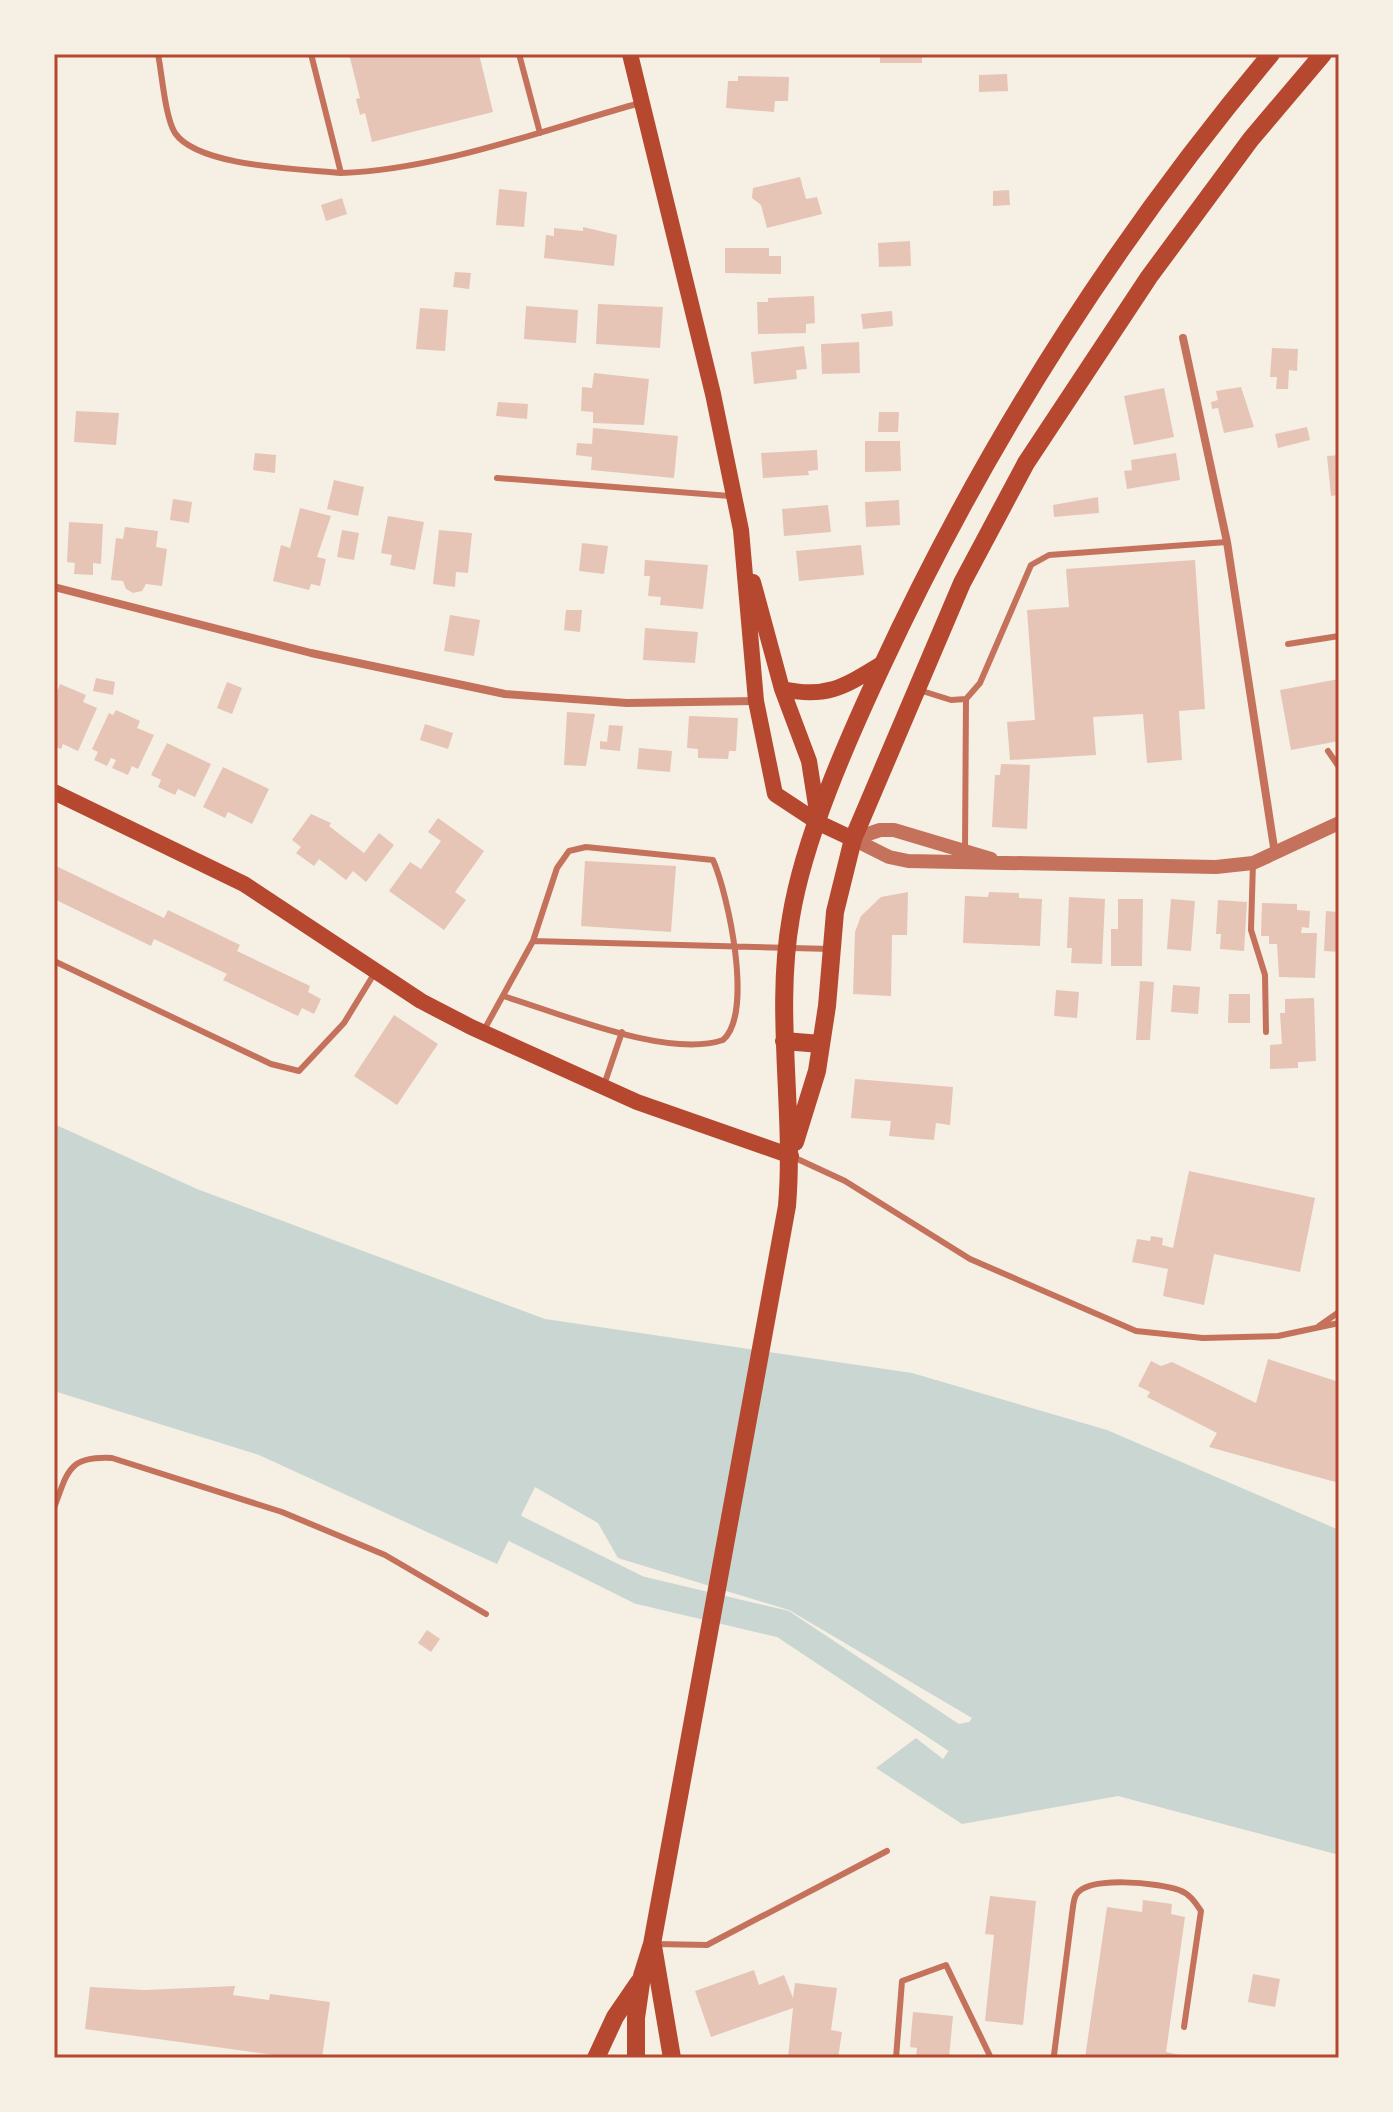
<svg xmlns="http://www.w3.org/2000/svg" width="1393" height="2112" font-family="Merriweather,serif">
<rect width="100%" height="100%" fill="#f6efe4"/>
<path fill="#c9d6d2" d="M54,1124L197,1189L545,1319L912,1373L1107,1430L1339,1530V1855L1118,1796L962,1824L876,1768L916,1738L943,1759L972,1718L789,1610L618,1558L598,1523L535,1487L497,1564L259,1455L54,1391Z"/>
<g fill="none" stroke-linecap="round" stroke-linejoin="round">
<path stroke="#c9d6d2" stroke-width="28" d="M482,1512L639,1590L783,1624L956,1739L994,1731"/>
</g>
<path fill="#e6c5b7" d="M349,54H479L493,112L372,142L365,113L360,115L356,99L360,98Z
M880,54H922V63H880Z
M1007,74L1008,91L979,92V75Z
M738,76L789,77L788,101H775L774,112L726,108L728,81H738Z
M800,177L806,199L817,197L822,214L767,228L761,205L752,198L753,188Z
M499,189L527,192L524,227L496,225Z
M1009,190L1010,205L993,206V191Z
M342,198L347,214L326,221L321,205Z
M583,227L617,235L614,266L544,258L546,235L554,236V228L583,231Z
M910,241L911,266L879,267L878,243Z
M725,248H769V256H781V274L725,273Z
M455,272L471,273L469,289L453,287Z
M814,296L815,323L806,324V333L758,334L757,302H768V298Z
M598,304L663,307L660,348L596,344Z
M526,306L578,310L576,343L524,339Z
M420,308L448,310L445,351L416,349Z
M892,311L893,326L863,329L861,314Z
M859,342L860,373L822,374L821,344Z
M804,346L807,369L796,370L797,379L754,384L751,352Z
M1272,348L1298,349L1297,371L1289,370L1288,389H1276L1277,377H1270Z
M594,373L649,379L644,425L593,423V412L581,411L582,387L592,388Z
M1241,387L1254,427L1224,433L1218,408L1212,409L1211,402L1218,400L1216,391Z
M1164,388L1174,437L1134,445L1124,396Z
M498,402L528,404L527,419L496,416Z
M76,411L119,413L116,445L74,442Z
M879,412H899L898,432H878Z
M1307,427L1310,440L1278,448L1275,434Z
M593,428L678,436L674,478L591,470L592,457L576,455L577,443L592,444Z
M865,441H900L901,471L865,472Z
M817,450L818,470L808,471L809,475L763,478L761,453Z
M255,453L276,455L275,473L253,470Z
M1176,453L1180,480L1127,489L1124,471L1132,470L1131,460Z
M1339,455V495L1331,496L1327,456Z
M334,480L364,487L358,516L327,509Z
M1098,497L1099,513L1054,517L1053,505Z
M173,499L192,502L189,523L170,520Z
M899,500L900,525L866,527L865,502Z
M828,505L831,532L784,536L782,509Z
M300,508L331,516L317,557L326,559L320,586L311,584L309,590L273,581L281,545L290,548Z
M388,516L424,522L415,570L390,565L392,555L381,553Z
M69,522L103,524L101,564L93,563V575L74,574L75,563L67,562Z
M125,527L158,531L156,547L167,549L162,586L146,584L142,591L133,593L126,589L123,581L111,580L116,538L123,539Z
M342,530L359,533L354,560L337,557Z
M439,530L472,533L468,573L456,572L455,587L433,584Z
M582,543L608,546L604,574L579,571Z
M861,545L864,575L799,581L796,551Z
M645,560L708,565L703,609L660,605L661,597L648,596L650,576H644Z
M1195,560L1205,709L1179,711L1182,760L1147,763L1143,714L1093,717L1096,755L1010,760L1007,722L1035,720L1027,610L1069,607L1066,569Z
M566,610H582L580,632L564,630Z
M450,615L480,620L474,656L444,651Z
M645,628L698,632L695,663L643,660Z
M96,678L115,682L113,695L93,691Z
M1339,679V741L1291,750L1280,690Z
M227,682L242,688L232,714L217,708Z
M60,684L86,695L83,702L97,708L78,751L63,744L61,749L54,746V688L58,690Z
M116,710L140,721L137,728L154,735L138,769L132,766L128,775L112,768L116,760L111,758L107,766L94,760L98,752L92,749L109,713L113,715Z
M567,712L595,714L586,766L564,765Z
M689,716L738,718L736,751H729L728,759L698,758V749L687,748Z
M425,724L453,733L448,749L420,740Z
M609,725L623,726L620,751L600,749V741L607,742Z
M167,743L211,764L195,797L178,789L175,795L158,787L161,780L151,775Z
M639,748L672,751L670,772L637,769Z
M1001,764L1030,765L1027,829L992,827L995,775H1000Z
M223,767L269,789L252,824L228,812L225,818L203,807Z
M311,814L331,823L329,826L364,853L379,833L394,845L366,882L353,871L346,880L319,859L314,866L296,853L301,847L292,840Z
M438,818L484,851L455,892L466,900L444,930L389,891L410,862L421,869L441,841L428,832Z
M585,861L676,866L671,932L581,926Z
M54,865L164,918L168,910L240,945L237,951L310,986L308,992L321,999L314,1014L302,1008L298,1016L223,980L227,974L154,939L151,946L54,899Z
M908,892L907,935H892L891,996L853,994L855,932L861,916L881,897Z
M989,892L1019,893V898L1042,899L1040,946L963,943L965,896L988,897Z
M1069,897L1105,899L1102,964L1071,963L1072,948H1067Z
M1118,899H1143L1142,966H1111V929H1118Z
M1171,899L1195,901L1191,951L1167,949Z
M1218,900L1247,902L1244,951L1220,949L1221,934H1216Z
M1262,903L1297,904V910L1310,911L1309,928L1302,927L1301,933H1317L1315,978L1279,977L1277,944H1269V936H1261Z
M1326,911L1339,912V952L1324,951Z
M1140,981L1154,982L1150,1040H1136Z
M1173,985L1200,987L1198,1014L1171,1012Z
M1056,990L1079,992L1077,1018L1054,1016Z
M1229,994H1250V1023H1228Z
M1314,998L1316,1061L1298,1062V1068L1270,1069V1045L1282,1044L1280,1013H1285V999Z
M394,1015L438,1044L397,1105L354,1076Z
M855,1079L953,1087L950,1125L936,1123L934,1140L889,1136L891,1121L851,1118Z
M1189,1171L1315,1198L1300,1272L1214,1254L1204,1305L1163,1296L1168,1269L1132,1262L1137,1239L1150,1241L1151,1236L1163,1238L1162,1245L1173,1248Z
M1268,1359L1339,1382V1483L1209,1447L1217,1433L1147,1397L1150,1392L1138,1386L1151,1361L1161,1366L1172,1362L1256,1403Z
M427,1630L440,1639L431,1652L418,1643Z
M990,1896L1036,1901L1023,2025L985,2021L994,1935L985,1934Z
M1143,1900L1172,1904L1171,1914L1185,1917L1166,2052L1194,2058H1085L1107,1907L1142,1912Z
M754,1970L759,1985L784,1975L793,1998L795,1983L837,1988L831,2030L842,2032L838,2058H788L793,2008L711,2037L695,1991Z
M1253,1974L1280,1979L1275,2007L1248,2002Z
M235,1986L233,1995L269,2000L270,1994L330,2002L322,2058H296L85,2029L90,1987L145,1990Z
M913,2012L953,2016L949,2058H916L917,2048L910,2047Z"/>
<g fill="none" stroke-linecap="round" stroke-linejoin="round">
<path stroke="#c5725c" stroke-width="6" d="M158,54C162,74 165,117 175,133C198,167 301,169 341,173L311,54
M519,54L540,133
M341,173C438,170 546,129 640,103
M497,478L730,496
M1288,644L1339,636
M919,690L951,700L966,699L980,683L1031,565L1049,555L1227,542
M1328,751L1339,767
M965,851L966,699
M1253,863L1251,930L1265,975L1266,1032
M533,941L831,949
M54,961L271,1064L299,1071L344,1023L374,974
M484,1030L533,941L557,868L569,851L586,847L713,860C728,894 754,1013 723,1040C667,1059 560,1013 503,996
M604,1085L622,1032
M791,1156L845,1181L970,1259L1136,1331L1203,1338L1278,1336L1339,1323
M1319,1326L1339,1312
M54,1508C68,1471 68,1456 112,1458L282,1512L385,1555L486,1614
M656,1944L707,1945L887,1851
M1054,2055L1072,1914C1073,1909 1073,1900 1076,1895C1088,1875 1159,1883 1179,1890C1190,1894 1195,1902 1201,1911L1184,2027
M896,2058L902,1981L946,1965L991,2058"/>
<path stroke="#c5725c" stroke-width="8" d="M1183,338L1227,542L1275,854
M54,587L311,653L505,694L627,703L756,701"/>
<path stroke="#c5725c" stroke-width="14" d="M853,839L889,857L908,861L1216,867L1253,863L1339,823
M853,839L880,830H894L991,859"/>
<path stroke="#b5482f" stroke-width="16" d="M630,54L713,394L741,530L756,701L775,794L819,823L853,839
M753,582L782,689L809,761L818,818
M782,689C828,699 845,686 883,663
M54,792L244,884L421,1001L471,1027L637,1102L791,1156"/>
<path stroke="#b5482f" stroke-width="18" d="M784,1041L821,1044
M795,1142L817,1071L827,1006L835,912L853,839L962,583L1026,463L1149,277L1251,139L1323,54
M653,1946L672,2058
M596,2058L615,2017L639,1982
M636,2058V2018L642,1976L652,1944L787,1206C795,1110 774,1013 791,917C804,838 847,741 881,668C984,446 1114,241 1271,54"/>
</g>
<rect width="1393" height="2112" fill="none" stroke="#f6efe4" stroke-width="112"/>
<rect x="56" y="56" width="1281" height="2000" fill="none" stroke="#b5482f" stroke-width="3"/>
</svg>
